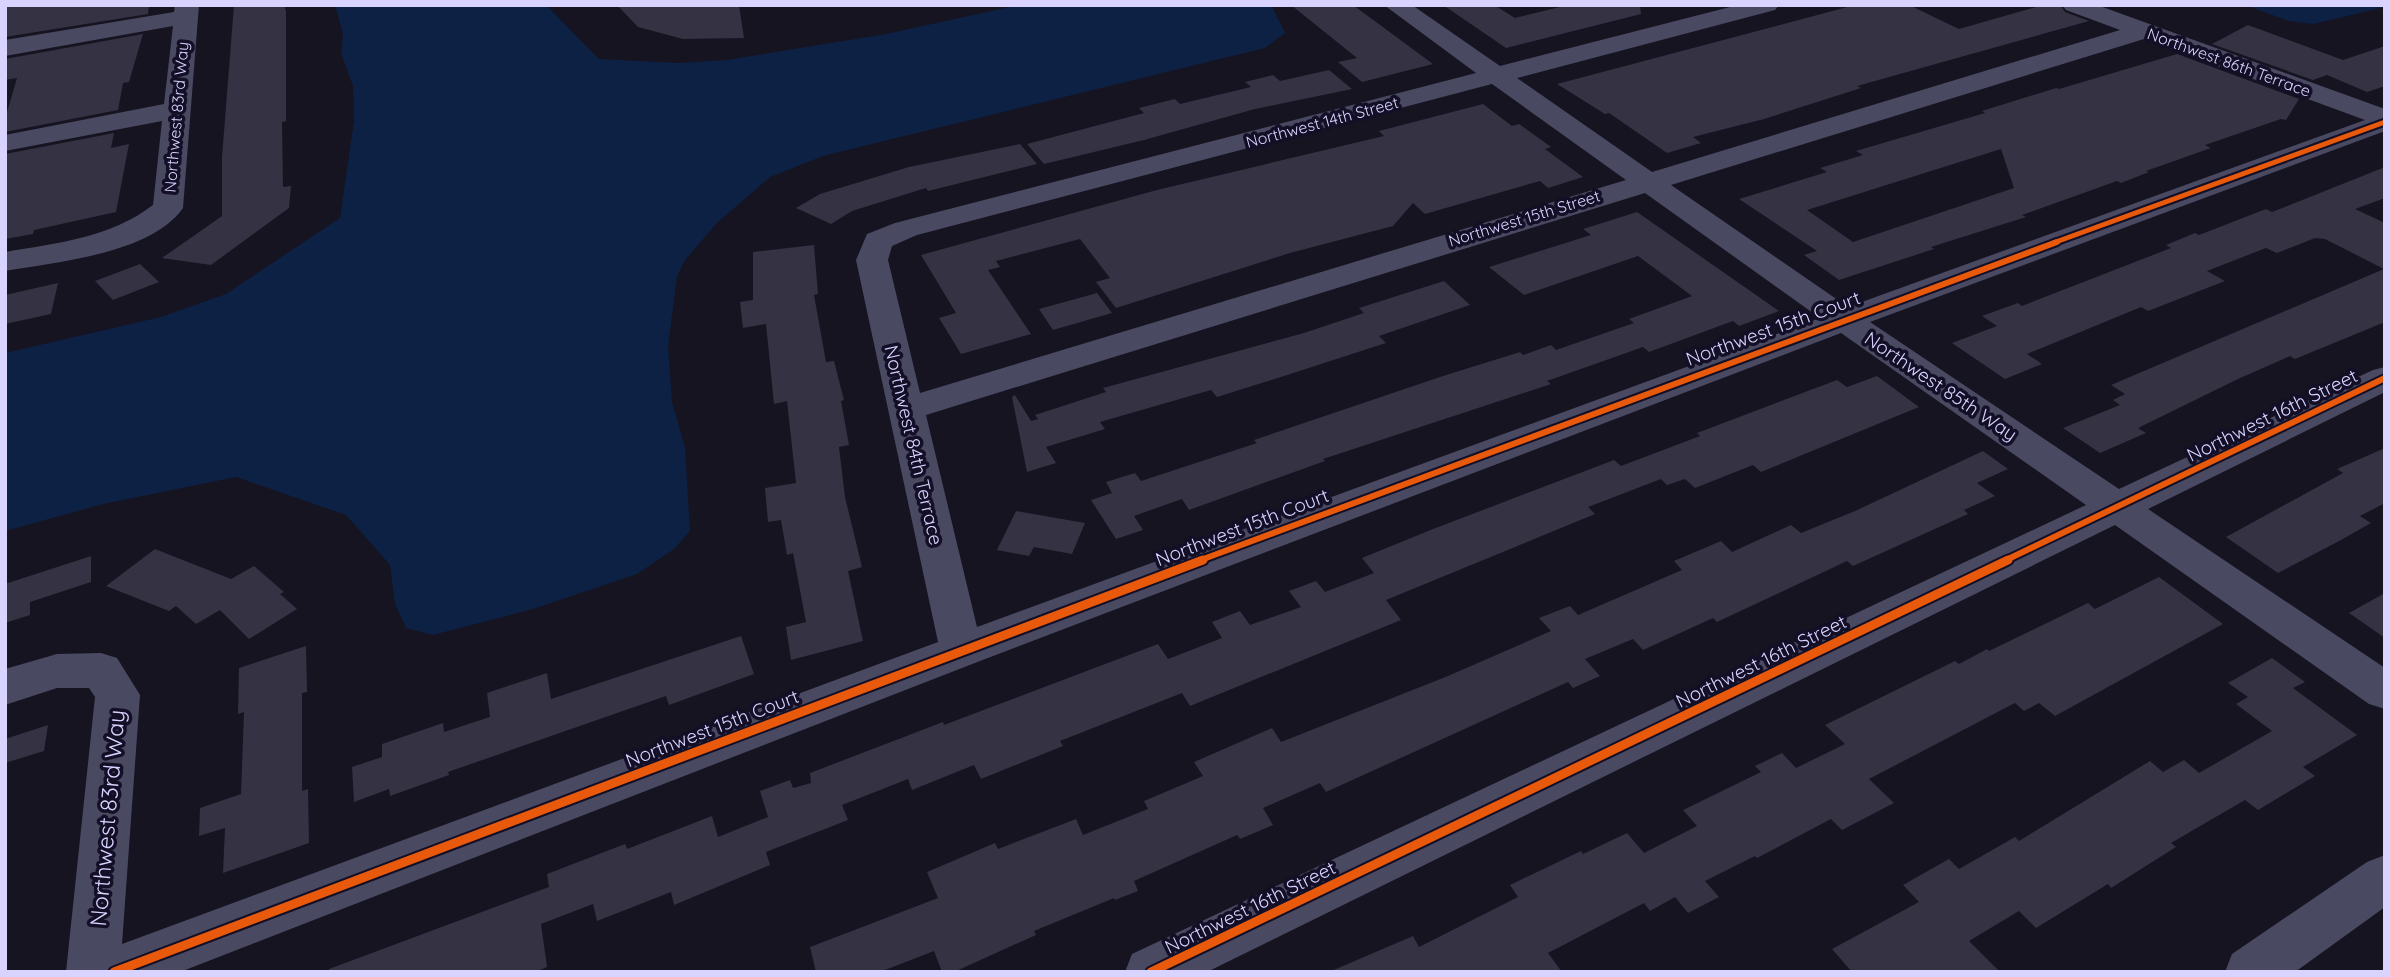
<svg xmlns="http://www.w3.org/2000/svg" width="2390" height="977" font-family="Quicksand,sans-serif">
<rect width="100%" height="100%" fill="#161421"/>
<path fill="#0d2144" d="M335,5H546L599,59L678,63L727,60L886,34L1019,5H1271L1285,33L1265,48L823,156L770,177L717,223L685,260L677,276L668,346L672,402L685,448L690,531L673,550L637,574L533,609L433,635L406,628L395,604L390,565L346,515L236,477L103,504L5,531V353L161,317L226,294L340,218L354,121L353,86L341,53L343,34Z
M2245,5H2385V7L2313,24L2289,21Z"/>
<path fill="#343243" fill-rule="evenodd" d="M5,5H149L148,14L5,37Z
M234,5H284L286,11V121L282,122L283,187L291,186L289,208L211,265L162,258L222,216V157Z
M617,5H739L744,38L683,39L638,27Z
M1291,5H1353L1433,64L1362,82L1338,62L1357,58Z
M1443,5H1494L1515,18L1568,5H1640L1641,14L1506,48Z
M1855,5H1909L1959,29L2043,5H2060L2065,12L2089,21L1857,86L1861,88L1764,119L1693,137L1701,143L1667,153L1609,113L1605,114L1557,84Z
M2248,25L2343,60L2385,46V86L2367,92L2327,75L2313,80L2212,44Z
M143,34L129,82L123,83L118,110L5,132V119L17,78L5,80V59Z
M2177,54L2299,99L2286,120L2281,119L2205,145L2211,148L2146,171L2149,172L2121,183L2117,181L2022,215L2026,217L1931,247L1934,249L1839,280L1804,255L1817,251L1739,199L1827,172L1820,168L1863,155L1856,151L1985,113L1982,111L2056,88L2059,89ZM2001,149L2014,188L1853,242L1807,210Z
M1329,70L1352,89L1255,109L1144,140L1044,164L1027,144L1144,113L1139,108L1175,99L1180,104L1251,87L1245,82L1273,75L1280,81Z
M1483,104L1512,126L1519,124L1551,147L1545,149L1583,177L1548,188L1540,181L1425,214L1413,203L1393,226L1290,253L1116,308L1096,282L1110,278L1080,239L996,261L1000,267L988,270L1031,334L961,354L939,318L956,313L921,255L1157,190L1384,136L1379,131Z
M114,133L111,148L129,144L116,212L34,230L33,234L5,239V154Z
M1020,144L1037,164L928,191L926,188L852,211L831,224L796,208L820,194L909,167Z
M2385,167V198L2355,209L2385,223V322L2295,359L2290,356L2238,379L2138,428L2146,433L2100,453L2063,428L2120,405L2113,400L2125,394L2111,385L2384,269L2325,239L2315,238L2277,253L2266,248L2207,271L2225,281L2148,311L2141,307L2027,354L2042,364L2005,379L1952,343L1997,326L1982,316L2018,303L2022,306L2171,248L2166,245L2195,233L2199,235L2266,209L2272,212Z
M1637,212L1779,311L1739,326L1733,321L1649,352L1643,347L1547,381L1551,384L1323,459L1325,461L1189,510L1182,499L1134,516L1143,530L1116,539L1091,500L1112,493L1106,482L1135,473L1141,481L1257,443L1254,440L1443,376L1520,352L1523,355L1551,345L1556,350L1634,323L1629,319L1692,296L1638,256L1524,295L1489,267L1591,235L1583,229Z
M814,245L818,294L814,295L826,362L834,361L844,400L841,401L849,445L839,447L845,497L862,567L848,571L863,641L791,660L786,627L806,622L793,553L787,555L781,520L768,522L765,488L796,483L787,401L774,404L766,324L743,328L740,302L753,300V252Z
M140,264L159,282L113,300L95,281Z
M1444,281L1470,305L1379,336L1386,343L1284,376L1217,397L1211,390L1100,422L1105,429L1046,447L1056,463L1027,472L1012,397L1015,395L1031,421L1038,419L1035,415L1106,392L1103,388L1304,333L1364,313L1359,308Z
M58,283L51,314L5,324V295Z
M1097,293L1112,313L1053,330L1039,309Z
M1877,376L1919,407L1761,472L1753,465L1695,488L1685,479L1667,485L1661,479L1588,507L1595,514L1386,600L1401,620L1190,706L1182,693L1060,741L1063,746L981,779L974,765L912,790L908,779L842,805L848,820L766,852L770,865L674,905L671,892L597,921L593,904L541,924L547,967L535,972H329V969L549,887L547,874L625,844L627,849L712,816L718,837L768,817L760,791L790,780L793,788L811,783L810,773L943,722L944,725L1158,644L1168,659L1222,638L1212,622L1240,611L1250,625L1301,607L1289,591L1316,581L1325,592L1374,573L1362,558L1433,529L1614,460L1621,466L1700,436L1697,433L1837,380L1847,387Z
M2385,448V503L2360,516L2371,523L2341,540L2278,573L2226,537L2343,473L2337,469Z
M1983,451L2008,469L1977,483L1995,496L1964,510L1968,514L1853,566L1847,561L1717,622L1713,618L1643,650L1633,639L1585,659L1600,676L1573,688L1568,682L1326,792L1320,783L1263,808L1273,825L1240,839L1237,835L1134,881L1138,891L1115,900L1114,898L1034,931L1036,935L954,972H942L934,951L880,972H816L810,947L938,898L927,872L995,843L998,849L1076,819L1083,835L1148,809L1144,801L1203,776L1194,762L1272,728L1281,742L1448,676L1551,631L1539,618L1570,606L1578,615L1682,570L1674,561L1721,541L1732,552L1791,525L1801,533L1855,511Z
M1016,511L1085,523L1072,554L1034,547L1029,556L997,550Z
M155,549L231,579L254,566L284,592L280,594L297,609L249,639L220,610L196,624L176,606L169,611L106,586Z
M91,556V582L30,602V615L5,623V584Z
M2159,577L2223,624L2055,716L2039,703L2024,711L2015,703L1869,779L1894,803L1842,830L1831,819L1757,858L1755,856L1705,881L1719,897L1688,913L1675,897L1650,911L1644,903L1548,953L1562,972H1329L1413,936L1419,947L1518,897L1510,885L1581,851L1583,854L1627,833L1644,853L1697,826L1683,810L1761,772L1755,766L1782,753L1796,768L1845,744L1825,725L1955,661L1959,664L1987,649L1989,651L2088,603L2095,609Z
M2385,593V638L2349,613Z
M741,636L754,674L669,705L666,696L448,772L449,775L390,796L389,789L354,802L352,767L382,757V744L443,723L444,732L490,717L487,693L547,673L551,699Z
M306,646L307,692L302,693V791L308,789L309,843L223,873L225,828L199,836L200,808L241,794L244,712L238,714L239,668Z
M2272,658L2305,682L2293,688L2357,735L2303,767L2315,776L2258,810L2245,800L2171,843L2176,847L2111,888L2108,884L2036,928L2019,911L1969,941L2000,972H1852L1832,949L1919,902L1903,885L1949,859L1959,869L2015,837L2019,841L2150,761L2163,772L2184,760L2199,773L2272,731L2236,704L2248,697L2228,683Z
M48,725L44,751L5,763V739Z"/>
<g fill="none" stroke-linecap="round" stroke-linejoin="round">
<path fill="#4a4962" fill-rule="evenodd" d="M175,5H199L183,208C151,254 56,262 5,271V252C57,243 110,238 153,205L162,121L5,151V135L164,104L173,26L5,56V40L174,12Z
M1384,5H1412L1500,66L1738,5H1779L1775,10L1517,78L1652,172L2120,30L2066,10L2062,5H2097L2385,109V131L1870,322L2119,489L2373,370L2385,367V392L2148,509L2385,668V709L2369,704L2115,525L1207,972H1125L1132,954L2086,505L1841,333L980,661L180,972H66L95,697L89,688H57L5,705V669L57,654L101,653L117,658L140,695L122,944L938,642L856,260L867,234L895,223L1476,73ZM2144,39L2365,120L1848,307L1671,185ZM1492,84L1626,180L920,393L888,260L892,246L917,235ZM1645,193L1820,318L977,627L926,415Z
M2385,855V907L2295,972H2225L2232,954L2367,862Z"/>
<defs>
<path id="cycleway-far2" d="M2053,243L2385,122"/>
<path id="cycleway-far1" d="M1198,561L2057,242
M2004,561L2385,378"/>
<path id="cycleway" d="M114,972L1203,560
M1151,972L2008,560"/>
</defs>
<use href="#cycleway-far2" stroke="#130f26" stroke-width="9"/>
<use href="#cycleway-far1" stroke="#130f26" stroke-width="10"/>
<use href="#cycleway" stroke="#130f26" stroke-width="13"/>
<use href="#cycleway-far2" stroke="#e8590c" stroke-width="5"/>
<use href="#cycleway-far1" stroke="#e8590c" stroke-width="6"/>
<use href="#cycleway" stroke="#e8590c" stroke-width="9"/>
</g>
<g text-anchor="middle" dominant-baseline="central" stroke-width="7" stroke-linejoin="round" paint-order="stroke">
<g font-size="16" fill="#d9d4ff" stroke="#130f26">
<text transform="translate(2229 62) rotate(20)">Northwest 86th Terrace</text>
<text transform="translate(176 117) rotate(-85)">Northwest 83rd Way</text>
<text transform="translate(1322 122) rotate(-15)">Northwest 14th Street</text>
<text transform="translate(1524 218) rotate(-17)">Northwest 15th Street</text>
</g>
<g font-size="19" fill="#d9d4ff" stroke="#130f26">
<text transform="translate(1773 328) rotate(-20)">Northwest 15th Court</text>
<text transform="translate(1941 386) rotate(34)">Northwest 85th Way</text>
<text transform="translate(2272 415) rotate(-26)">Northwest 16th Street</text>
<text transform="translate(914 445) rotate(77)">Northwest 84th Terrace</text>
<text transform="translate(1242 527) rotate(-21)">Northwest 15th Court</text>
<text transform="translate(1761 661) rotate(-26)">Northwest 16th Street</text>
<text transform="translate(712 728) rotate(-21)">Northwest 15th Court</text>
<text transform="translate(1250 907) rotate(-26)">Northwest 16th Street</text>
</g>
<g font-size="23" fill="#d9d4ff" stroke="#130f26">
<text transform="translate(107 818) rotate(-85)">Northwest 83rd Way</text>
</g>
</g>
<rect width="2390" height="977" fill="none" stroke="#d9d4ff" stroke-width="14"/>
</svg>
